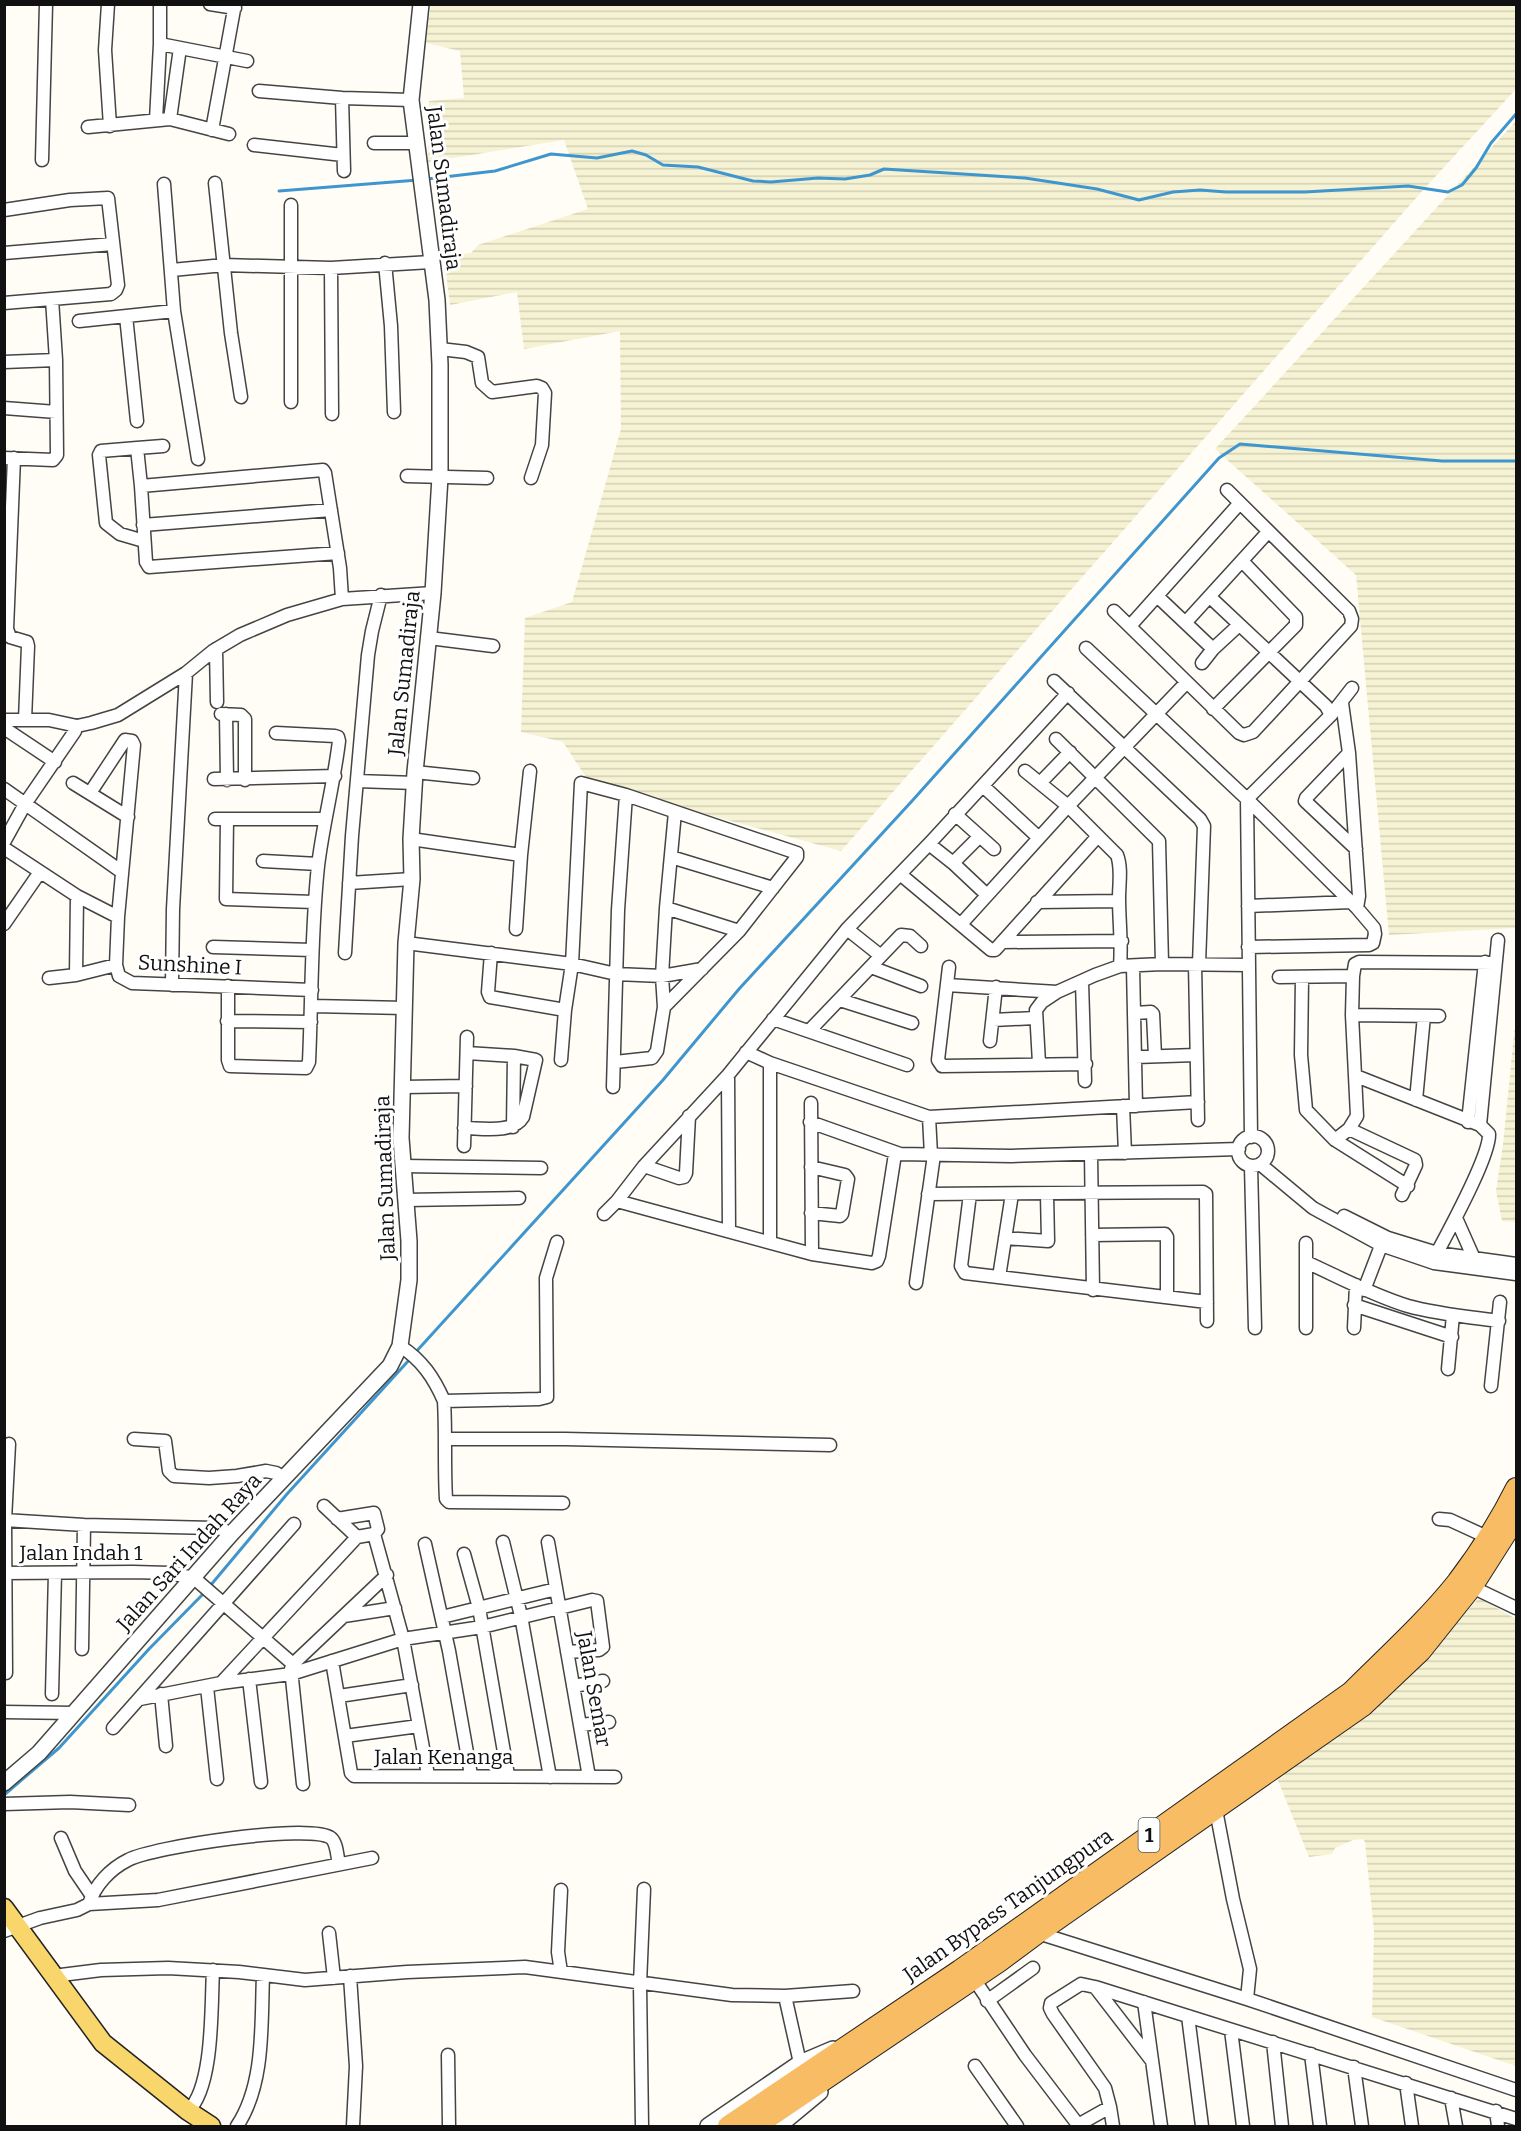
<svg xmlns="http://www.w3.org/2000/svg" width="1521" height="2131" font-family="Bitter,serif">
<defs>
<pattern id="farmland-rules" width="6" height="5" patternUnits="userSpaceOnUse" patternTransform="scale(1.5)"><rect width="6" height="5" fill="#f6f3d4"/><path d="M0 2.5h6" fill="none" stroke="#d2cfb5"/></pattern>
</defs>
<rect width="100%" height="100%" fill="#fffdf5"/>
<path fill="url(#farmland-rules)" d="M431,4H1516V89L1424,189L841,851L589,782L563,742L521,732L525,618L572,602L621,429L620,331L524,349L517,292L450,305L444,256L471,253L478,245L588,209L564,140L428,162L429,101L464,98L460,51L426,43Z
M1516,121V928L1389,935L1356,575L1215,449Z
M1516,1014V1222L1502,1221L1496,1191L1503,1145Z
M1479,1598L1516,1619V2066L1372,2017L1374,1931L1365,1842L1363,1839L1353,1840L1335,1848L1332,1854L1309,1857L1277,1778L1370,1714L1430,1653Z"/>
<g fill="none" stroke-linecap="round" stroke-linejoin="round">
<path stroke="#3f96cf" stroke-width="3" d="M427,179L495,171L551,154L597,158L632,151L646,155L663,165L698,167L753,181L771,182L818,178L845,179L870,175L884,169L1025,178L1097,189L1139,200L1173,192L1200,190L1226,192H1305L1408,186L1448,192L1462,185L1476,168L1491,143L1516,114
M279,191L418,180
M414,1354L663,1080L739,989L912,801L1219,458L1240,444L1442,461H1516
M210,1586L287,1494L410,1359
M4,1795L59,1748L149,1649L206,1591"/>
<defs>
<path id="minor" d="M108,4L105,50L110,126
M210,4L235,8
M160,44L247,61
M259,91L342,98L411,100
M342,98L344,171
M170,119L180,48
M156,120L160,44V4
M88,127L170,119L229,134
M212,130L235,4
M374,143H416
M254,145L343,155
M42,160L46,4
M215,183L231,333L241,397
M164,184L174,311L198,459
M291,205V402
M4,210L70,200L108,198L118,285L116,290L111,294L4,303
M4,253L113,244
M385,263L391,326L394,412
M331,268L332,414
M172,270L224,265L331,268L431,262
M126,316L137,421
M79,321L174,311
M440,349L466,352L478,357L482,383L492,392L537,386L542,388L545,393L542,445L531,478
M4,362L56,360
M4,408L56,412
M137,448L163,446
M4,458L53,460L57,455L56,360L52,299
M14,458L7,629L10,637L27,642L28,646L25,720
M407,476L487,478
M141,486L137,448L101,451L99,455L106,523L120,534L144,541
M143,525L331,510
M338,553L149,567L146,562L141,486L323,470L325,473L340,568L342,599
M1157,596L1213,649
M1210,597L1326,706L1331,715
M1114,611L1239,733L1244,735L1253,732L1351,626L1352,619L1349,611L1227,490
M1186,622L1268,532
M1130,626L1239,504
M429,638L493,646
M1086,648L1247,799L1357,908L1374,928L1375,934L1373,943L1369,945L1248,947
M216,649L217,702
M1202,663L1213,649L1239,625
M1054,681L1200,819L1204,826L1199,964
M1342,703L1349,753L1359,896L1357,908
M1213,709L1296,625V617L1242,561
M221,714L241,715L245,719V780
M226,714L227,780
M4,720H49L77,726L91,723L118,715L186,673L213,651L240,635L287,615L342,599L433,593
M4,728L55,762
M1056,739L1159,841L1162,964
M1349,753L1306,798L1305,801L1356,849
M1025,771L1068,806L1117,855C1122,868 1119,884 1119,898C1119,921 1122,943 1120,966
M415,772L473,778
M214,779L335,776
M357,781L415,783
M73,783L128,817
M1040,783L1070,752
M983,786L1039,838
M4,789L122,872
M90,793L125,740L132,741L134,745L118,917L116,965L119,976L132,983L312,990
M955,814L994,849
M215,819H324
M227,819L226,899L314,902
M411,839L521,855
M4,842L25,804L75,731
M929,844L953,863L987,895
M4,848L77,896L118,917
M671,857L773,888
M263,861L318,864
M953,863L979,837
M900,874L991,950H995L1098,836
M349,883L412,879
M1037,902L1119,901
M1248,906L1351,902
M666,908L739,931
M962,923L1068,806L1186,683
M4,924L40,872
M516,929L521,855L530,771
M847,929L881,956
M1002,942L1122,941
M406,943L572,964L616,974L662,976L702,969
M213,947L312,950
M345,953L352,836L368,655L372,631L381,595
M491,953L488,992L490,997L565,1010
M1195,964L1198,1120
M871,967L921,986
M949,967L938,1060L942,1066L1086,1064
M1133,967L1136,1106
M76,975L77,896
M1279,977L1353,976
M49,978L76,975L116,965
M1302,978L1301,1055L1306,1110L1335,1140L1408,1186
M1082,982L1085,1081
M172,985L173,909L186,673
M947,985L1057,992
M228,986V1060L230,1066L306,1068L309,1062C312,997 311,931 318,866C323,824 334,783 339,741L338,737L335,736L276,733
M840,1000L912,1023
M312,1006L405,1008
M1134,1013L1151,1012L1153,1014L1155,1056
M1352,1015L1439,1016
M773,1019L907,1065
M993,1020L1035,1018
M227,1021L311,1022
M810,1030L901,935L910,936L921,946
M990,1041L996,987
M746,1052L770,1063L929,1117L1198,1102
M1135,1057L1196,1055
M561,1060L565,1010L572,964L581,783L626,795L797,853V857L739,931L664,1007
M615,1062L652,1058L657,1051L664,1007L662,976L666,908L675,812
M1039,1063L1036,1010L1042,1002L1057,992L1095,975L1120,966L1162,964L1249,965
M728,1075L729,1231
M1356,1076L1480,1125L1489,1134C1490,1156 1449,1230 1437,1253
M403,1087L466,1086
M613,1087L618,910L626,795
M1416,1100L1424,1016
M811,1103L812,1254
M1123,1106L1125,1153
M929,1117L931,1155
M810,1122L900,1154L1011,1156L1239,1149
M1468,1122L1485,962
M1480,1125L1498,940
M513,1127L514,1056
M464,1128C481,1128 513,1134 523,1117L536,1060L514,1056L467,1053
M1349,1129L1415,1160L1416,1165L1402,1195
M1238 1151a15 15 0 1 1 30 0a15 15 0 1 1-30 0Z
M1251,1137L1247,799L1331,715L1352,688
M1335,1140L1349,1129L1357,1116L1352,1015L1353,976L1355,964L1359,962L1495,963
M464,1146L467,1037
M1091,1154L1093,1290
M1260,1164L1313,1208L1381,1245L1434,1263L1516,1274
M402,1166L541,1168
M644,1166L679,1178L684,1177L686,1173L689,1116
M1251,1166L1255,1328
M811,1167L845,1175L848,1179L842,1214L840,1216L811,1213
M928,1194L1203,1192L1206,1194L1207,1321
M970,1194L961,1266L965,1273L1207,1302
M405,1200L519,1198
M617,1201L812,1254L872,1263L877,1261L879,1256L895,1154
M604,1214L617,1201L644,1166L728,1075L847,929L929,844L1068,693
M1344,1216L1388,1238L1437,1253L1516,1264
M1456,1218L1476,1263
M1092,1235L1165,1234L1167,1237V1297
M1005,1238L1048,1241L1047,1194
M557,1242L546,1278L547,1397L539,1399L444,1401C446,1434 444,1466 446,1499L449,1502L563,1503
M770,1242V1063
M1306,1262C1339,1277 1372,1295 1408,1306C1437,1314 1469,1317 1499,1321
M999,1277L1012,1194
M916,1283L934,1155
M1364,1290L1384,1238
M1354,1305L1452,1337
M1306,1328V1243
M1354,1328L1356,1285
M400,1346C422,1360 434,1378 444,1401
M1448,1369L1453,1315
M1491,1386L1500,1302
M134,1439L165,1441L169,1471L174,1476L209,1478L237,1476L266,1471L276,1473L285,1478
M446,1439H565L830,1445
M324,1506L357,1537
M337,1519L374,1513L378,1529L374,1534
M1439,1519L1450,1520L1487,1537
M4,1520L84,1525L214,1528L222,1529L231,1534
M503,1542L521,1616L550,1777
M548,1542L589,1777
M425,1544L449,1651L471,1775
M464,1554L479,1608L508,1775
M4,1573L133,1572L169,1573L194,1578L293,1664
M1472,1587L1516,1608
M344,1616L395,1608
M442,1617L556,1589
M82,1649L84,1525
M332,1661L351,1773L354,1776L615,1777
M6,1673L5,1520L9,1444
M249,1679L261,1782
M221,1683L357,1537L374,1534L403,1639L428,1775
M573,1686L603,1681
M207,1687L217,1779
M52,1694L55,1573
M161,1694L166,1746
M339,1696L412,1685
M140,1699L221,1683L291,1674L403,1639L482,1627L592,1600L597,1601L603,1647L599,1650L567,1652
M4,1712L74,1713
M580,1725L609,1722
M113,1728L294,1524
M345,1736L419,1726
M303,1784L291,1669L293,1664L387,1575
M4,1804L70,1802L129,1805
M1216,1810L1233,1899L1250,1969L1247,1999
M61,1838L75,1871L92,1896
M89,1904C95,1885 110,1869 128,1860C152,1847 310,1823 331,1838C337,1843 337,1856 339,1864
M4,1931L40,1918L77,1910L89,1904L158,1900L372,1858
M329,1933L334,1978
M1038,1933L1247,1999L1516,2090
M561,1972L558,1952L561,1890
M53,1976L101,1970L168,1968L239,1972L305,1980L407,1972L525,1967L732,1995L785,1996L853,1991
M350,1976L356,2066L353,2126
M974,1979L1025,2055L1079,2126
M1095,1987L1516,2119
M785,1996L800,2063
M987,2001L1033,1968
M1144,2002L1161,2126
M1188,2016L1202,2126
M1231,2030L1243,2126
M1273,2042L1282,2126
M1311,2054L1320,2126
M448,2055L449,2126
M975,2066L1017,2126
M1354,2067L1362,2126
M1406,2083L1412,2126
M1451,2098L1456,2126
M1110,2107L1113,2126
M188,2111C214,2087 211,2005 213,1970
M1496,2111L1498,2126
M1078,2125L1110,2107L1105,2088L1053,2014L1050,2008L1051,2003L1081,1984L1095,1987L1152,2061
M237,2126C265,2084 261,2024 263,1975
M642,2126L640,1984L644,1889"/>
<path id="tertiary" d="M4,1783L39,1753L231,1534L390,1366L400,1346L409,1280V1241L401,1138L406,943L412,879L411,839L415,772L433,593L440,477V365L437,300L411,100L421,4
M708,2126L800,2063L833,2049
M779,2126L820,2092"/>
<path id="primary" d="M4,1908L103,2043L188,2111L211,2126"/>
<path id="trunk" d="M728,2126L960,1970L1351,1692C1387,1656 1426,1621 1457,1582C1479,1553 1500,1520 1516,1488
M756,2126L999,1962L1038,1933L1363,1706L1421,1651L1472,1587L1516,1518"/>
</defs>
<use href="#minor" stroke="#444" stroke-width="15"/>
<use href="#tertiary" stroke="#444" stroke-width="18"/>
<use href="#primary" stroke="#222" stroke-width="21"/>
<use href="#trunk" stroke="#222" stroke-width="22"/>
<use href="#minor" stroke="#fff" stroke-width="12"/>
<use href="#tertiary" stroke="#fff" stroke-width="15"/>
<use href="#primary" stroke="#f9d66b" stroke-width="18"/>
<use href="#trunk" stroke="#f7bc64" stroke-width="20"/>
</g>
<g text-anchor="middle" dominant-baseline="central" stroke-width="6" stroke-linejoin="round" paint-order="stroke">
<rect fill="#fff" stroke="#585858" stroke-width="1.5" x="1138.5" y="1818" width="21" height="34" rx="4.5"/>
<g font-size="20" font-weight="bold" fill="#111">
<text x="1149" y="1835">1</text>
</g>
<g font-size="21" fill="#111" stroke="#fff">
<text transform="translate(444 188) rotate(83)">Jalan Sumadiraja</text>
<text transform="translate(404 673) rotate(-84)">Jalan Sumadiraja</text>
<text transform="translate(190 965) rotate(3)">Sunshine I</text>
<text transform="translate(385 1178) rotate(-92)">Jalan Sumadiraja</text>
<text transform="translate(189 1552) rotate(-48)">Jalan Sari Indah Raya</text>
<text x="81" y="1553">Jalan Indah 1</text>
<text transform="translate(594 1689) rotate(80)">Jalan Semar</text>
<text x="444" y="1757">Jalan Kenanga</text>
<text transform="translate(1008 1905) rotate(-35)">Jalan Bypass Tanjungpura</text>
</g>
</g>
<rect width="1521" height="2131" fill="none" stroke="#111111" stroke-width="12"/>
</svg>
